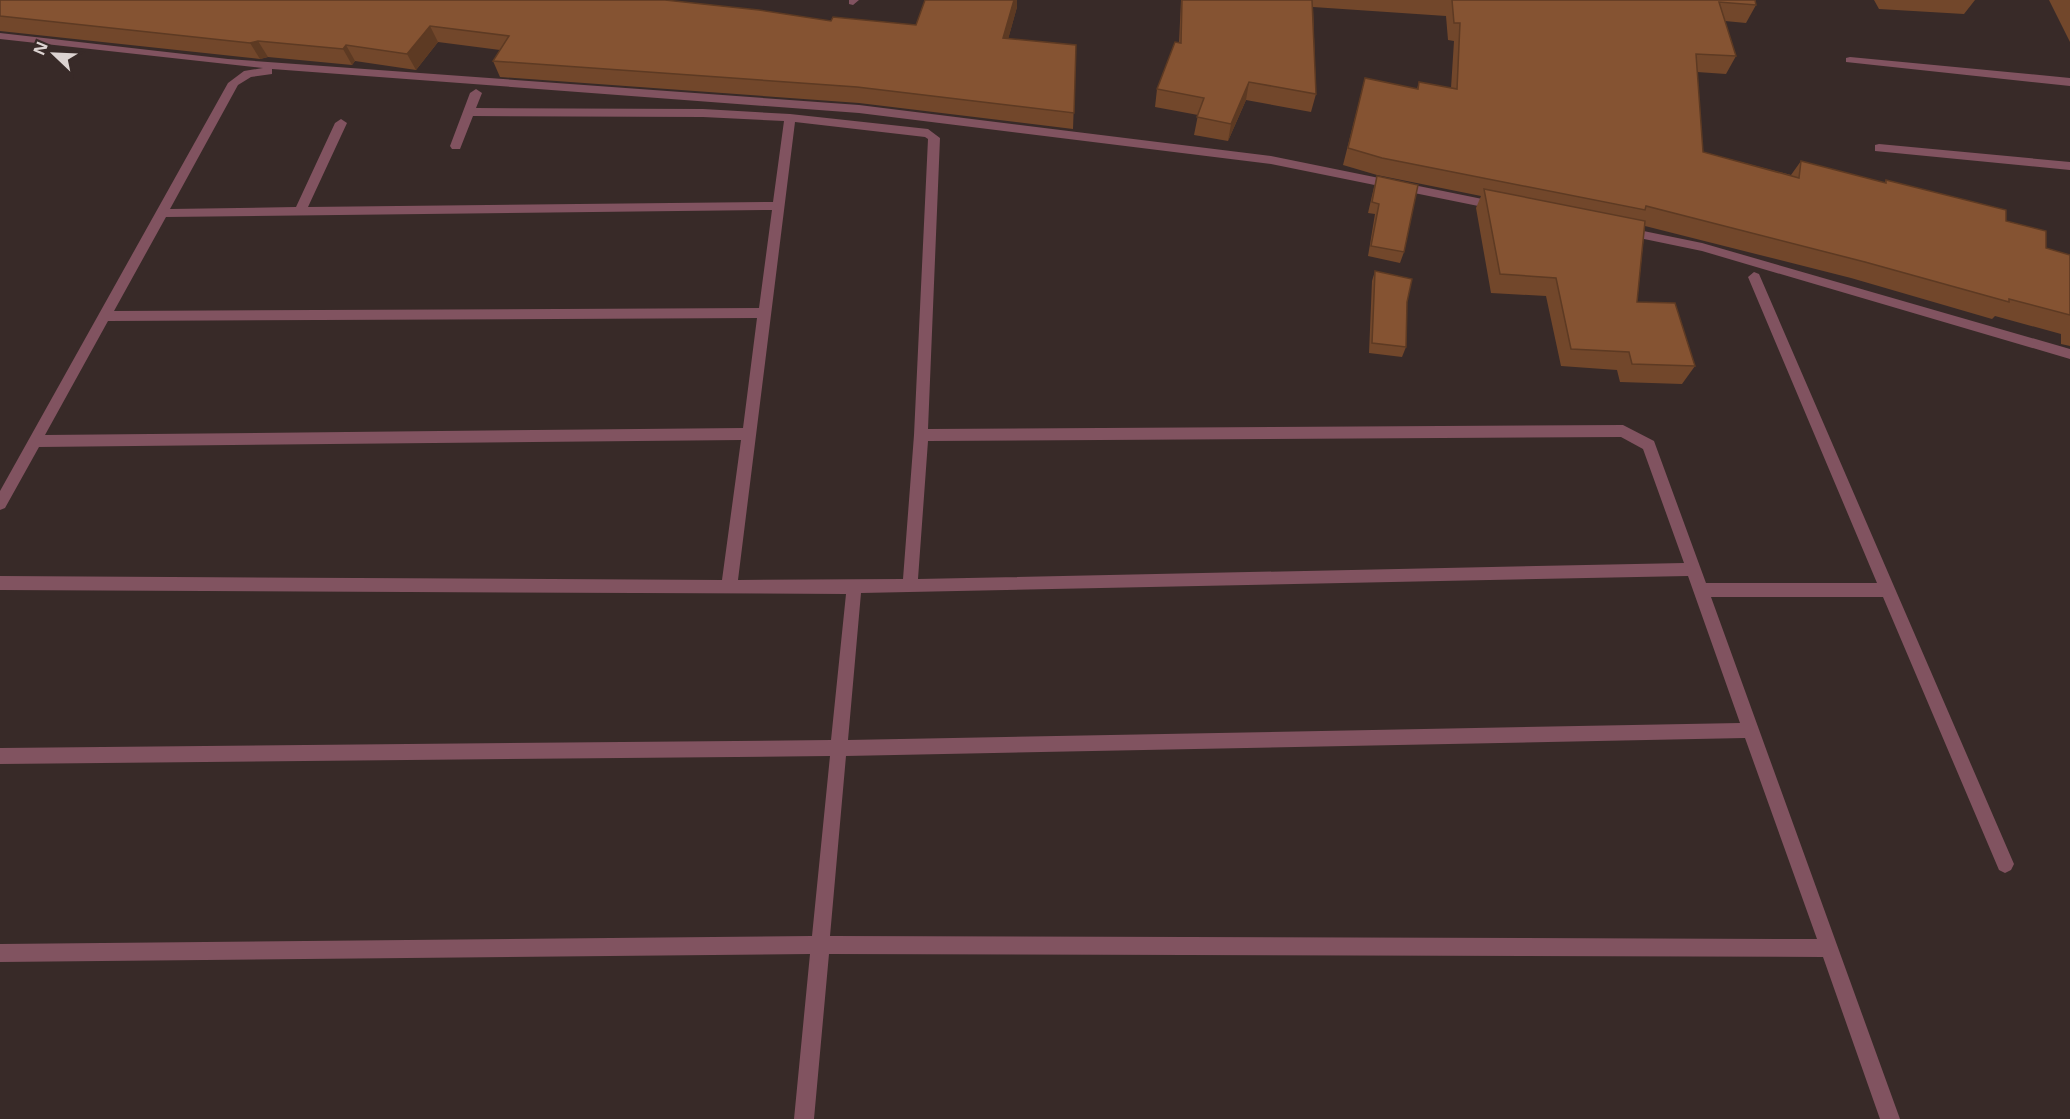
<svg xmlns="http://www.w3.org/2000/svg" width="2070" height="1119" font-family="'Noto Sans',sans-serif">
<rect width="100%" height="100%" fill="#382a28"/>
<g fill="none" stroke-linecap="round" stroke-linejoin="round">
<path fill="#815360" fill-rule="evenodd" d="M849,0H859L853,5L849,4Z
M0,33L228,59L859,105L1271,156L1502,203V209L1498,210L1271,164L859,113L272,69V74L251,77L238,85L170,209L296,207L335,123L341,119L347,123L308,207L773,202L784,121L703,117L473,116L460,149H452L450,146L470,93L476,89L482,93L476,108L703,109L790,114L928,129L940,138L928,429L1623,425L1654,441L1706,583H1877L1748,277L1754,272L1759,274L2014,864L2011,870L2005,873L1999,870L1883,597H1711L1900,1119H1880L1823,957L829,954L814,1119H794L810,954L0,962V944L812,936L830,756L0,764V748L831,740L846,594L0,590V576L722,580L741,440L39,447L5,508L0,510V491L228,83L244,71L263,68L0,39ZM795,122L925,137L928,139L914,435L903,579L738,580ZM772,210L759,308L114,311L166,217ZM757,318L743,428L45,435L108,321ZM1621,437L1643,449L1684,563L918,579L928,441ZM1688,576L1740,723L848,740L861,593ZM1745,738L1817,939L830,936L846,756Z
M1850,57L2070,78V86L1846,62V58Z
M1879,144L2070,162V170L1875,151V145Z
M1624,227L1702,243L2070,349V359L1702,251L1620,234L1618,231Z"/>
</g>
<path fill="#72472b" d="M0,0L831,21L916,25L1017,7L1008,39L1076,45L1073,129L859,103L500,77L493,61L500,50L438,42L416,70L355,61L352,65L268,57L260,59L0,31Z
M1181,0H1755L1756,5L1746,23L1725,21L1736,56L1726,74L1697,72L1703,152L1791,175L1801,161L1884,183L1886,180L2006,221L2046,248L2070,255V346L2061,344V334L1995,316L1992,319L1851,278L1645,226L1637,302L1695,366L1682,384L1620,382L1617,370L1561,366L1546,296L1491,293L1476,208L1481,196L1377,175L1343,165L1365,78L1417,89L1419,82L1451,88L1454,41L1448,40L1446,16L1313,7L1316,94L1311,112L1246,100L1228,141L1194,135L1198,115L1155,107L1157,89L1179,43Z
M1874,0H1975L1964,14L1879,9Z
M2049,0H2070V42Z
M1377,176L1404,252L1400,263L1368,256L1375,214L1368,213L1374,187Z
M1375,271L1406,347L1402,357L1369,353L1372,281Z"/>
<path fill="#5d3a23" d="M1014,0H1017V7L1004,54L1003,38Z
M430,26L438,42L416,70L407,54Z
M258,41L268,57L260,59L250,43Z
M346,45L355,61L352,65L343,49Z
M1249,82L1246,100L1228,141L1231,124Z"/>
<path fill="#855332" stroke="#5d3a23" stroke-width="1.5" d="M0,0H665L759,10L831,21L833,17L916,25L925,0H1014L1003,38L1076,45L1074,113L857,87L493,61L509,36L430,26L407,54L346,45L343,49L258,41L250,43L0,16Z
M1182,0H1312L1316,94L1249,82L1231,124L1197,117L1204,98L1157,89L1175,42L1181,43Z
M1452,0H1755L1756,5L1719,2L1736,56L1696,54L1703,152L1799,178L1801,161L1886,183V180L2006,210V221L2046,231V248L2070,255V315L2009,299V302L1865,262L1646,206L1645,210L1382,158L1348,148L1365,78L1418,89L1419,82L1457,89L1460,23H1454Z
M1377,176L1418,185L1404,252L1371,246L1379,204L1372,202Z
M1484,189L1645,221L1637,302L1675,303L1695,366L1632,364L1629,352L1571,349L1556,278L1500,274Z
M1375,271L1412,279L1407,302L1406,347L1372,343Z"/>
<g transform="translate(54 54) rotate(293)" stroke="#382a28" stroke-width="4.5" paint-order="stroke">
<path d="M0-4.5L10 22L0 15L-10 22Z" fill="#dcd3d1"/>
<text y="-9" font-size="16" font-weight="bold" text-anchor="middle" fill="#dcd3d1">N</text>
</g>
</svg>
